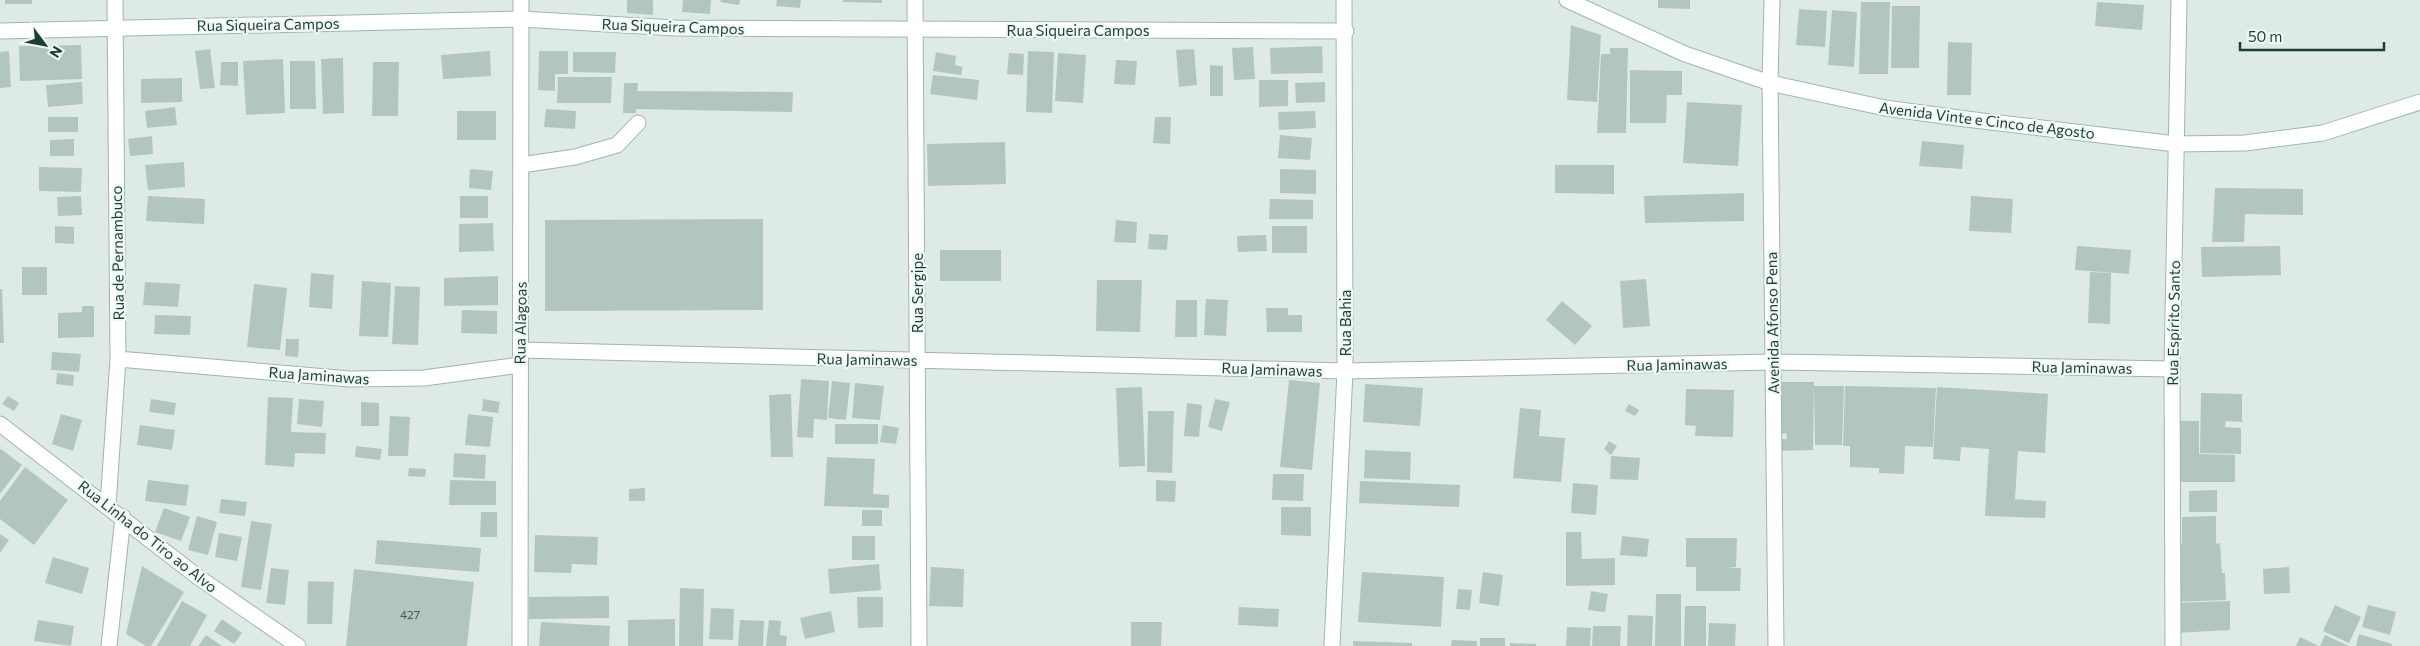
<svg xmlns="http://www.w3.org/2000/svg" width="2420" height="646" font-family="Commissioner,sans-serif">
<rect width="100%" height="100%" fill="#deebe5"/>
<path fill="#b3c6be" d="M5,0H32V4H5Z
M627,0H653V15L627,13Z
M683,0H711L710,14L682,12Z
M721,0H740L739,5L720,2Z
M777,0H801L800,8L776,6Z
M843,0H882V3L843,2Z
M1658,0H1690V9L1658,8Z
M1861,2H1890L1888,74H1859Z
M2097,2L2144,5L2142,30L2095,26Z
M1892,6H1920L1919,68H1891Z
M1799,9L1827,11L1825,47L1796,45Z
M1832,10L1857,12L1854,67L1828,65Z
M1571,25L1601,35L1597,102L1567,100Z
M1948,42L1972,43L1971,95H1947Z
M81,45L82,79L20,81L19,46Z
M1322,46L1323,73L1271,74L1270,48Z
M1253,47L1255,79L1234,80L1232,48Z
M1610,48H1628L1626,133H1597L1601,54H1610Z
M210,49L215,88L200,89L195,51Z
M1194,49L1197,85L1179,87L1176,50Z
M9,51L11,87L0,88V52Z
M490,51L491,76L443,79L441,55Z
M539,51H568V74H555V91L538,90Z
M1028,51L1054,52L1052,113L1026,112Z
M573,52H616L615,73L573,72Z
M936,52L956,56L955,65L963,67L961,75L933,71Z
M1009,53L1024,54L1023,75L1007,74Z
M1058,53L1086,55L1083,103L1055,101Z
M343,58L344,113L323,114L321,59Z
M283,59L285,113L246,115L243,61Z
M1116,60L1137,61L1135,85L1114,84Z
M290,61H315L316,109H290Z
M221,62H238V86L220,85Z
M373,62H399L398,116H372Z
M1210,65L1223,66V96H1210Z
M1630,70L1682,71V95H1667L1666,123H1630Z
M933,75L979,80L977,100L930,94Z
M558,77H612L611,103H557Z
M182,78V102L141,103V79Z
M1259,80H1288V106L1259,107Z
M82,82L83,104L48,107L46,85Z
M1325,82V102L1296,103L1295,83Z
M624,83H638L637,91L793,92L792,112L636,109V113H623Z
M1687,102L1742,105L1738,166L1683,163Z
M175,107L177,125L147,128L145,111Z
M546,109L576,111L575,129L544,127Z
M457,111H496V140H457Z
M1315,111L1316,128L1279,130L1278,112Z
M48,117H78V132H48Z
M1155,117H1171L1170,144L1153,143Z
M1280,135L1312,138L1310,160L1278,158Z
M152,136L153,154L130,156L128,139Z
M74,139V156H50V140Z
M1922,141L1964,145L1962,169L1919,166Z
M1005,142L1006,184L928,186L927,144Z
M184,162L185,187L148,190L145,165Z
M1555,165H1614V194L1555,193Z
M39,167L82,168L81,192L39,191Z
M470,169L493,171L491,190L469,188Z
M1280,169L1316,170V194L1280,193Z
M2215,188L2303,189V215L2245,214L2244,242H2212Z
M1744,193V221L1645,223L1644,196Z
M81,196L82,215L58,216L57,197Z
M148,196L205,199L204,224L146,221Z
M460,196H488V218H460Z
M1971,196L2013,199L2011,233L1969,231Z
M1270,199L1313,200V219H1269Z
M763,219V310L545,311V220Z
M1116,220L1137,222L1136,243L1114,242Z
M493,223L494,251L459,252V224Z
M55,226L74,227V244L55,243Z
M1272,226H1307V253H1272Z
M1149,234L1168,235L1167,250L1148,249Z
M1266,235L1267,251L1238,252L1237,236Z
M2077,246L2131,250L2129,274L2075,270Z
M2280,246L2281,275L2202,277L2201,247Z
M940,250H1001V281H940Z
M22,267H47V295H22Z
M2090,272L2111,273L2110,324L2088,323Z
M311,273L334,275L332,309L309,307Z
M498,276V305L444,306V278Z
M1646,279L1650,326L1623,328L1620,281Z
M1097,280H1142L1140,332L1096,331Z
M362,281L391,283L388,337L359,336Z
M145,282L180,284L178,307L143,305Z
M254,284L287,288L280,350L247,347Z
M395,286L420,287L418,345L392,344Z
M0,289H2L4,343H0Z
M1206,299L1228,300L1226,336L1204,335Z
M1176,300H1197V337H1175Z
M1562,301L1592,326L1575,345L1546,320Z
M82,306H94V337L58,338V313L82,312Z
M1266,308H1288V315H1302V332H1267Z
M462,310L497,311V334L461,333Z
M155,315L191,316L190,335L154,334Z
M286,339H299L298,357L285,356Z
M52,352L81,354L79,372L51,370Z
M57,373L74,375L73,386L56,384Z
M801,379L829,381L827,420L814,419L813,438L797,437Z
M1289,380L1320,383L1312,470L1280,467Z
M832,381L850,383L846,420L828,418Z
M1774,382H1814L1813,450L1778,451V439H1787L1786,433L1782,434L1781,422H1776Z
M855,383L884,386L880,420L852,418Z
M1365,384L1423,388L1420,426L1363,422Z
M1814,386H1844L1842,445H1815Z
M1845,386L1936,388L1933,447L1905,446L1904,474L1879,473V468L1850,467V446H1843Z
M1142,387L1145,466L1119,467L1116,388Z
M1937,387L2048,394L2045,453L2018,451L2015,499H2010L2046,501L2045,518L1985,516L1989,449L1961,447L1960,461L1933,459Z
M1686,389L1734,390L1733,437L1695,436L1696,426L1685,425Z
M2201,393L2242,394V422L2226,421L2225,427L2241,428V454L2200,453Z
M791,394L793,457H771L769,395Z
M8,396L19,403L14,411L2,404Z
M268,397L293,398L291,432L326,433L325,454L295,453L294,467L265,465Z
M151,399L176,403L174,415L149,412Z
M299,399L324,401L322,427L297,424Z
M483,399L500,402L498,413L482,411Z
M1215,399L1230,402L1222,431L1208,427Z
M361,402L379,403V426H361Z
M1187,403L1202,405L1199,437L1184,436Z
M1629,404L1639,410L1635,416L1625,411Z
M1520,408L1541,410L1539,436L1565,438L1561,482L1513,478Z
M1148,411H1174L1172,473L1147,472Z
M61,414L82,420L73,451L52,444Z
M468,414L493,417L490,447L465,445Z
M390,416L410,417L408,456H388Z
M2177,421H2199V454L2235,455V482H2176Z
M835,424H878V444H835Z
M140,425L175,430L172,450L137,445Z
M883,425L899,428L896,444L880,442Z
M1609,441L1617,446L1611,455L1604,449Z
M356,446L382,449L380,460L355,457Z
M1,449L22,465L0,494V450Z
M1365,450L1411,452L1410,480L1364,478Z
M454,453L486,455L485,479L453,477Z
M1611,456L1640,458L1638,480L1610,479Z
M827,457L875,459L873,494L889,495V508L824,506Z
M25,467L68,500L34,545L0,519V501Z
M409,468L426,469L425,477L408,476Z
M1273,474H1304L1303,501L1272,500Z
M148,480L189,485L186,506L145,501Z
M450,480L496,481V505H449Z
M1156,480L1176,481L1175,502L1156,501Z
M1360,481L1460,485L1459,507L1359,503Z
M1573,483L1598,485L1596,515L1571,513Z
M645,488V501H629V489Z
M2217,490V512H2189V491Z
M221,499L247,502L245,516L219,513Z
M1281,507H1311V536L1281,535Z
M164,508L190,517L181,541L155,532Z
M862,510H882V526H862Z
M481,512H497V537H480Z
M197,516L217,522L208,555L188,550Z
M2216,516V544L2220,543L2222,573H2225L2226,600L2176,602L2175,545H2182V517Z
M251,521L272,524L261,590L241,587Z
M1566,532H1581L1582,559L1615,558V585L1566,586Z
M219,533L242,537L237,561L215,557Z
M0,534L9,540L0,553Z
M535,535L598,537L597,565L572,564L571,573L534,572Z
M852,536H875V560H852Z
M1622,536L1649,539L1647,557L1620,555Z
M1686,538H1737L1736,567L1726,568H1741L1740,591H1696V567H1686Z
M377,540L481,548L479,572L375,564Z
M53,557L89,568L82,594L45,583Z
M879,564L881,590L830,594L828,569Z
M142,566L184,592L151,646H146L126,634Z
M931,567L964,569L963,607L929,606Z
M2289,567L2290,593L2264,594L2263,569Z
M271,568L289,570L285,605L266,603Z
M354,569L474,582L467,646H346Z
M1362,572L1444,577L1441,627L1358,622Z
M1483,572L1503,575L1499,606L1479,603Z
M308,581L334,582L332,624H307Z
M680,588L704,589L703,646H679Z
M1458,589L1472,590L1470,610L1456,609Z
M1591,591L1608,594L1605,612L1588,610Z
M1656,594H1681V646H1655Z
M609,596V618L529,619V597Z
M857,597H883V627L858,628Z
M182,601L207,615L190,646H157Z
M2230,601V630L2176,633V603Z
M2335,605L2361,617L2349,643L2323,631Z
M2368,605L2396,612L2390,635L2362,627Z
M1685,606H1706V646H1684Z
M1239,607L1279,609L1278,627L1238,625Z
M711,608L734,609L733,640L709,639Z
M831,611L835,632L805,639L800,618Z
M1628,615L1653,616L1652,646H1627Z
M222,619L242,633L234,644L214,631Z
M675,619V646H628V620Z
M38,620L74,626L71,646L34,641Z
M740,620L764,621L763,646H738Z
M769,620L781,621L780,635L787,636L786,646H766Z
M541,622L610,626L609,646H539Z
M1131,622H1162L1161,646H1131Z
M1709,623L1736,624L1735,646H1708Z
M1593,626H1621L1620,646H1592Z
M1567,627L1591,628L1590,646H1566Z
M2359,634L2392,644V646H2356Z
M206,635L222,646H198Z
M2325,635L2349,646H2320Z
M2300,637L2319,646H2296Z
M1480,638H1505V646H1480Z
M1452,640L1477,641V646H1451Z
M1353,641L1412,643V646H1353Z
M1510,643L1536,644V646H1510Z"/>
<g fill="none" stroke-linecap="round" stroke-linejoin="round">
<defs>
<path id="street" d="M915,0L919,646
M1772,0L1770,83L1776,646
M521,165L575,157L617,145L638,123
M521,350L1345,371L1773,362L2172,369
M118,359L350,379L424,378L520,365
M0,424L198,577L298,646
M108,505L118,359L115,0
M109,646L123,517
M520,646L521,0"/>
<path id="secondary" d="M1567,0L1685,54L1770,83L1885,108L1966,119L2176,144L2245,143L2323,133L2420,102
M0,31L521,19L675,28L1346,31
M1332,646L1345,371L1344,0
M2173,646L2172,369L2179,0"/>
</defs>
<use href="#street" stroke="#a1b3ac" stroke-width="17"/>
<use href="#secondary" stroke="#9cb8ae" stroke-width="17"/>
<use href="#street" stroke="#fff" stroke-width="15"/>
<use href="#secondary" stroke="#fff" stroke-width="15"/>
</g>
<g text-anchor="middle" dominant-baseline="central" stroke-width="4.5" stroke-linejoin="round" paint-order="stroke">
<g font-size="12" fill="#435f56">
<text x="410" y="614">427</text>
</g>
<g font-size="15" fill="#1e3d34" stroke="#eff8f3">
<text transform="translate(268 24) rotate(-1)">Rua Siqueira Campos</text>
<text transform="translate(673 26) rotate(2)">Rua Siqueira Campos</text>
<text x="1078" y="30">Rua Siqueira Campos</text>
<text transform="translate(1987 120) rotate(7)">Avenida Vinte e Cinco de Agosto</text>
<text transform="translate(117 253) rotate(-91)">Rua de Pernambuco</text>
<text transform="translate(917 293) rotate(-90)">Rua Sergipe</text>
<text transform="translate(520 323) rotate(-89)">Rua Alagoas</text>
<text transform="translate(1345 323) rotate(-90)">Rua Bahia</text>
<text transform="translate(1772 323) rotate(-91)">Avenida Afonso Pena</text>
<text transform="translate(2173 323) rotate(-89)">Rua Espírito Santo</text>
<text transform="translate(867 359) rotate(1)">Rua Jaminawas</text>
<text transform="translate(1677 364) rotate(-1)">Rua Jaminawas</text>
<text transform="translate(2082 367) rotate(1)">Rua Jaminawas</text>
<text transform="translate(1272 369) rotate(2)">Rua Jaminawas</text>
<text transform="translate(319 375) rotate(4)">Rua Jaminawas</text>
<text transform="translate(148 536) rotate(38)">Rua Linha do Tiro ao Alvo</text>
</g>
</g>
<g transform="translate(45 45) rotate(122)" stroke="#eff8f3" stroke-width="4" paint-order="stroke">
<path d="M0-4L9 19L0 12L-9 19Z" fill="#1e3d34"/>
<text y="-8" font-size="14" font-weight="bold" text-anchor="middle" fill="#1e3d34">N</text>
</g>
<path d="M2240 42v8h144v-8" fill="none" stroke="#1e3d34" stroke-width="2.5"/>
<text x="2248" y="42" font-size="15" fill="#1e3d34" stroke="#eff8f3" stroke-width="4" paint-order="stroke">50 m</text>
</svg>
